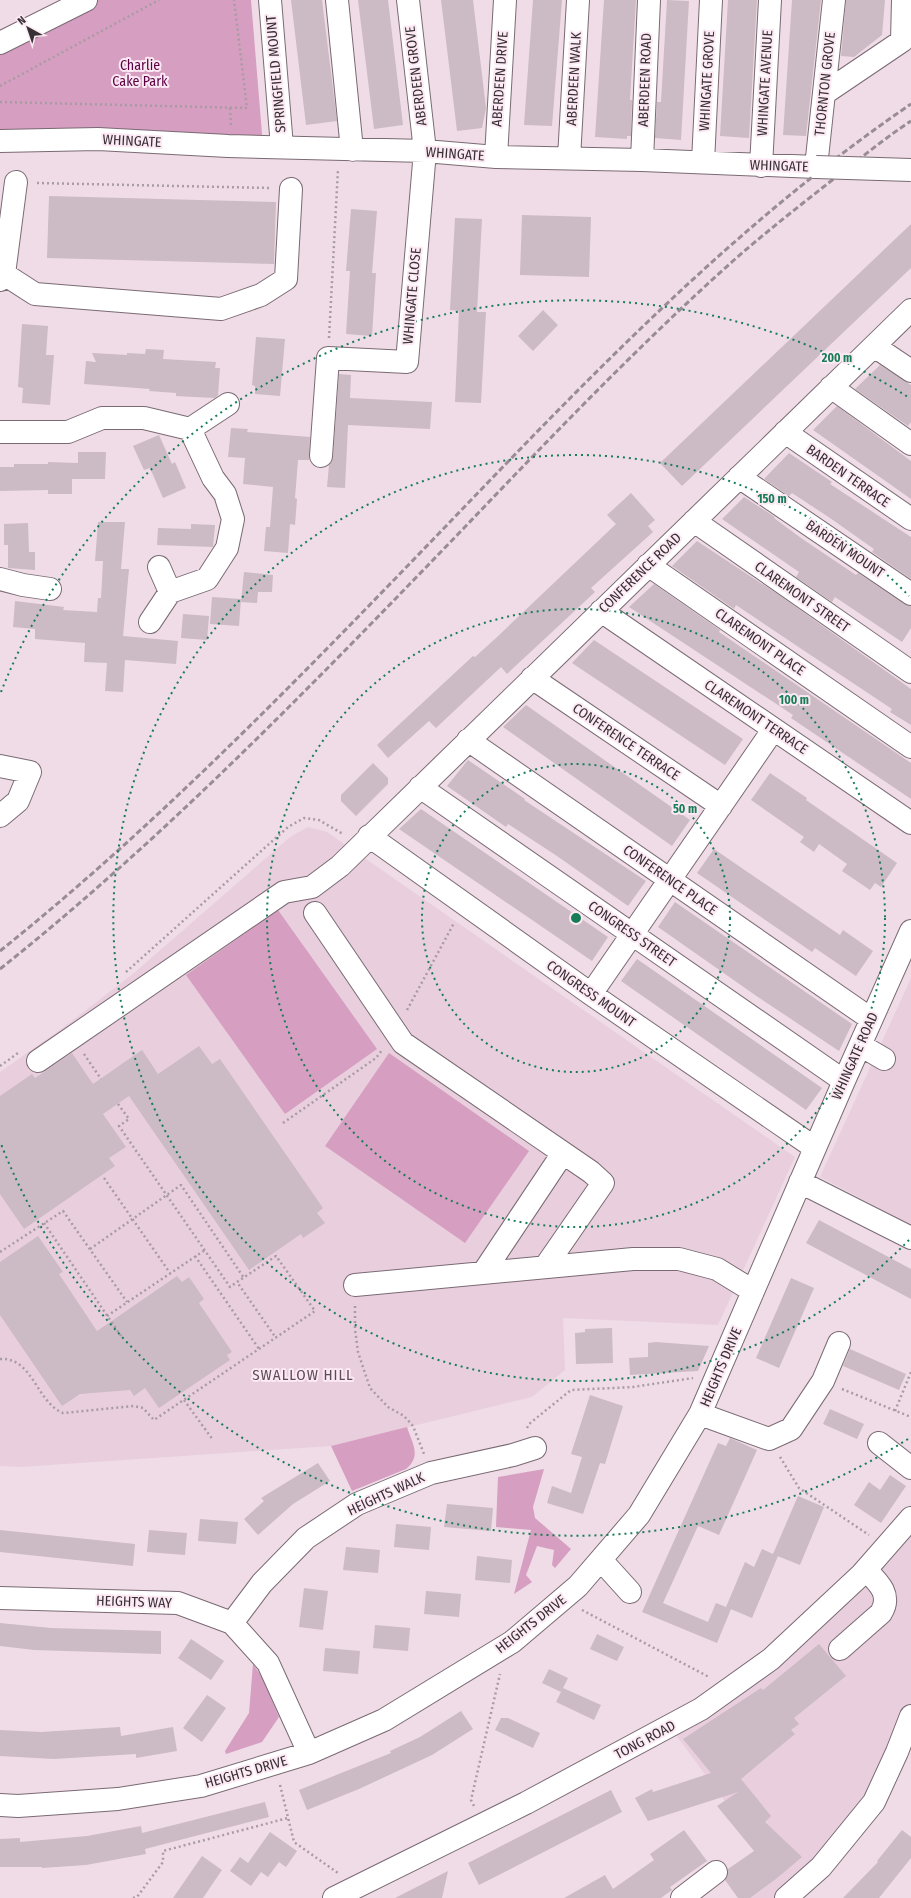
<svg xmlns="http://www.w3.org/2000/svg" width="911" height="1898" font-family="'Fira Sans Condensed',sans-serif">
<rect width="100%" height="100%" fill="#efdce7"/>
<path fill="#e9cfde" d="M308,827L327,832L795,1157L718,1325L563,1318L565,1370L532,1397L331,1446L21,1467L0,1466V1072L64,1027L134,973L290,837Z
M911,978V1225L820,1177Z
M911,1518V1716L874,1802L786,1898H750L780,1876L670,1727L701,1709Z"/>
<path fill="#d69ec0" d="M79,0H251L263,146L0,144V41Z
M278,910L377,1049L285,1114L186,975Z
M389,1053L529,1151L465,1243L325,1146Z
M407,1427C412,1443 422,1456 406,1469L352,1491L331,1446Z
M544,1469L533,1507L535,1518L571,1549L555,1568L552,1565L554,1550L537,1546L526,1575L532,1582L514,1594L531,1530L496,1527L498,1477Z
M253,1664L262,1677L279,1717L262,1742L226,1754L225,1751L249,1713Z"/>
<path fill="#ccbac4" d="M291,0H322L337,121L306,125Z
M358,0H388L403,125L374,129Z
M441,0H473L486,108L482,128L457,131Z
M533,0H562L552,126L524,125Z
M604,0H636L630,100H632L631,136H627V139L595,137Z
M667,0L689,1L681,140L655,138L657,102H661Z
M728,0H757L749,138L720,136Z
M792,0H821L806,136L783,135Z
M846,0H885L882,35L854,57L841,56Z
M49,196L276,202L274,264L47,258Z
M351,209L377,211L372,273H376L372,336L346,334L350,271H346Z
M522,215L591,217L589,277L520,275Z
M455,218L482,219L477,312H486L481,403L455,402L459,311L450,310Z
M911,224V268L682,486L660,463Z
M543,310L558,325L533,351L518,336Z
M22,324L48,326L46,355H54L50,405L22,403L23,388L18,387Z
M256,337L285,339L280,396L255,394V386L252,385Z
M146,349L164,350L163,359L216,362L215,368H220L218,395L215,398L194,397L176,396V393L149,391L150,389L84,384L86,361L96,362L92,353L127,355V353L145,354Z
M880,365L911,385V422L908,426L855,389Z
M339,374L351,375L350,398L432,402L430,429L348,425L345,488L327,487L329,465L333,457Z
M837,406L911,461V499L813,430Z
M231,428L248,429L247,432L310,437L309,460H298L295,498L297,499L295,525L290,524L288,553L264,551L266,527H270L273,487L243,484L245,458L228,457Z
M159,435L172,464L175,462L186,488L163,498L150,468L144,470L133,446Z
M78,452H106L105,479H72V494H48V490L0,491V467H14V464H48V462L78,463Z
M789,453L832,482L830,484L911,537V579L872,552L874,549L830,518L792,493L789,496L764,479Z
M631,493L655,520L648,526L653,532L591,588L595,592L507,674L501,667L436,728L429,721L388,758L377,745L473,656L475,657L496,638L616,524L607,515Z
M744,497L775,517L774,518L801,538L856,575L858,573L904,604L911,606V628L902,642L835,597L832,602L796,577L799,572L722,519Z
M98,522H125L121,569H129L123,636L178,641L176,664L125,660L123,692L105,691L107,663L84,662L85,643L35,639V629L13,627L15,601L64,607L63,610L97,612L98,598H101L103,561H95Z
M28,523L29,552H35V570L8,568V545H4V524Z
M191,524L215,525L213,547L157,545L158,528L191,529Z
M697,541L782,597L911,689V725L890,712L892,709L800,648L736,605L734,609L672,566Z
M244,572L273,575L272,592H258L257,603L241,602Z
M654,584L720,630L719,632L911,763V799L791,718L793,715L629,607Z
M212,597L241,599L239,626L210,624Z
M183,614L209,616L207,640L181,638Z
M594,640L743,739L725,765L572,663Z
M526,705L690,820L672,846L503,727Z
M468,760L525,799L524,800L646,881L628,906L557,856L508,824L506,827L447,786Z
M373,763L388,778V784L356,816L341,801V795Z
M770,773L807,798L806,800L897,863L881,887L875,883L870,890L842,871L847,864L819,844L814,852L800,842L804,837L751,800Z
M421,809L608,937L592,961L399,829Z
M714,849L840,935L843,930L873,951L856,976L815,948L812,952L697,873Z
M675,902L852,1024L839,1051L755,995L658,927Z
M637,959L822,1088L806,1110L621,981Z
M199,1046L212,1064L220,1059L323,1208L317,1213L325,1223L303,1238L301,1234L249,1270L129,1096L103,1114L126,1147L109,1158L115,1166L24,1229L0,1194V1096L32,1074L35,1078L72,1053L93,1084L142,1050L158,1074Z
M819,1220L911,1269V1299L806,1243Z
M38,1236L63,1272L59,1274L97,1331L177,1276L182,1282L189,1277L204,1299L199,1303L232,1352L227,1355L230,1360L159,1408L145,1388L134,1396L130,1390L80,1394L62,1406L0,1315V1262Z
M791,1278L814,1288L779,1368L756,1358Z
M612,1328L613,1363L576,1364L575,1333L585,1332V1329Z
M656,1342L709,1346L698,1371L630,1375L629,1358L648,1357V1343Z
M850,1349L906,1374L899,1390L843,1366Z
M590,1395L623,1406L605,1464L600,1463L583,1514L547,1503L552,1486L571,1493L582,1457L571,1454Z
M830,1409L864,1424L857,1439L823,1424Z
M730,1438L757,1450L719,1535L698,1526L663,1603L708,1622L716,1603L731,1609L717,1643L642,1612L718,1443L726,1446Z
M318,1463L330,1481L293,1504L258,1535L244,1519L264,1501L261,1498Z
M890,1475L906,1486L881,1523L854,1505L869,1482L880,1490Z
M798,1496L824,1507L800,1565L775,1555L778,1556L752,1618L726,1607L745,1562L754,1567L762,1549L773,1554Z
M447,1504L493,1508L491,1531L444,1527Z
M200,1519L238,1522L236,1544L198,1541Z
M396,1524L431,1527L429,1550L394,1547Z
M0,1530L135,1544L133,1566L0,1552Z
M149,1530L187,1533L185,1555L147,1552Z
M346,1547L380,1550L378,1573L343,1570Z
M477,1556L512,1560L510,1583L475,1580Z
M304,1588L328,1591L323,1630L299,1627Z
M426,1591L461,1594L459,1617L424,1614Z
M0,1623L51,1628L161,1631V1654L34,1650L0,1646Z
M375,1625L410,1628L408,1651L373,1648Z
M597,1634L624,1647L617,1661L590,1649Z
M191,1639L224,1661L211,1680L178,1658Z
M819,1644L846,1676L794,1718L799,1724L791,1730L795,1734L741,1779L771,1816L765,1822L802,1857L776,1879L750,1898H738L725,1880L728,1869L754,1851L717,1806L738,1792L648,1821L635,1798L652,1789L653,1792L711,1773L683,1739L761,1688L763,1690Z
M325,1648L360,1651L358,1674L323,1671Z
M549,1669L568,1678L561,1692L542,1683Z
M563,1688L601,1705L594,1720L556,1702Z
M207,1695L226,1708L202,1742L183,1728Z
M461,1711L473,1729L432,1755L359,1789L307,1810L299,1790L391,1753L390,1751L420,1737Z
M501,1718H508L540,1733L533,1748L495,1730Z
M120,1727L121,1736L173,1727L177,1751L136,1758V1754L54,1759L0,1756V1730L41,1732Z
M611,1790L622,1812L479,1885L468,1863Z
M265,1802L269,1817L145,1849L146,1854L86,1865L42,1868V1867H0V1839L20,1838V1842L87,1836L141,1826L142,1833Z
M684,1830L707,1861L670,1887L672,1890L661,1898H564L605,1875L613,1889L654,1860L650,1854Z
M902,1830L911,1837V1858L879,1898H843L878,1862L877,1861Z
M270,1832L297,1851L286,1867L279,1862L268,1877L261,1872L251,1886L230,1871L240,1857L248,1863Z
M202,1856L222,1870L203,1898H173Z
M448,1871L442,1898H395Z"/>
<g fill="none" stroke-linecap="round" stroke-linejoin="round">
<defs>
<path id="minor" d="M270,0L282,147
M337,0L352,150
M0,43L86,0
M825,93L902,41L903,0
M0,141L98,139L228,146L425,151L496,157L642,160L816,167L834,0
M496,157L505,0
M569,158L578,0
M642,160L649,0
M703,162L711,0
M761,166L770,0
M4,274L16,182
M0,280L4,274L35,294L221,309L261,295L286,279L291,189
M874,346L911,371
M831,387L911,444
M190,429L228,404
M0,432H68L102,418H144L190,429L213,478L225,494L233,519L227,548L207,579L170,592L150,622
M785,432L911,519
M321,456L328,358L407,362L425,151L408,0
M739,477L911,594
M694,521L911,672
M648,565L911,747
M159,567L170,592
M0,579L23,585L50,589
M601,611L911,823
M532,678L721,806
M468,740L871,1019
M0,766L30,772L18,801L0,816
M420,787L844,1081
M369,836L591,994L815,1148
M315,913L403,1043L591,1172L603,1183L545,1267
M591,994L773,730
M860,1045L884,1059
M38,1061L284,892L312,887L340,866L911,310
M800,1182L911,1238
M483,1273L563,1153
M355,1285L633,1259H679L717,1269L753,1291
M700,1414L769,1439L791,1429L823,1381L839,1343
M879,1443L911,1468
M601,1560L630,1592
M0,1598L178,1603L232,1623L268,1663L309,1753
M232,1623L262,1583L306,1538L357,1504L431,1473L513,1455L535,1448
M840,1649L881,1613C892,1595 879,1583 866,1570
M0,1805L18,1806L118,1799L201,1786L309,1753L384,1720L512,1642L578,1586L639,1515L700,1414L844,1081L911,931
M682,1898L716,1872
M786,1898L821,1867L874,1802L897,1752L911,1716"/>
<path id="major" d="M334,1898L526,1803L701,1709L771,1659L862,1574L911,1518"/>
</defs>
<use href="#minor" stroke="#7a6a73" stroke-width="24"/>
<use href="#major" stroke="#7a6a73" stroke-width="24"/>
<path stroke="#a99ba3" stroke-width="2.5" stroke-dasharray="2 3" stroke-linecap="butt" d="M0,86L159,0
M0,102L247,108L234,0
M230,108L231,126
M37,183L270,188
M329,338L338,169
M126,972L288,827L304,818L319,820L343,834
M407,1010L454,923
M84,1054L101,1079
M0,1066L18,1053
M118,1104L129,1119L119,1126L230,1287L237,1282
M283,1123L376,1058L382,1050
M104,1178L170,1273
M44,1223L121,1336
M90,1249L181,1185L244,1278
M0,1252L63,1211L127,1302
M195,1256L259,1349
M355,1306V1329L358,1352L370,1388L388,1407L404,1416L413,1426L424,1454
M107,1316L205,1250
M0,1359C33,1357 36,1402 63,1413L134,1406L143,1408L154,1420L315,1311L276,1256L237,1282L276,1338
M842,1389L911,1417
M184,1400L213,1440
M895,1411L911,1372
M527,1428L529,1424L571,1390L633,1387L693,1378
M780,1457L799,1488L869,1535
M582,1610L709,1677
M280,1785L294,1842L338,1873
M474,1806L471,1800L500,1674
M133,1898L137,1897L163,1862V1851L288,1818"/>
<use href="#minor" stroke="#fff" stroke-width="22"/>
<use href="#major" stroke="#fff" stroke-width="22"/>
<path stroke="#998c94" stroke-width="3" stroke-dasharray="6 3" stroke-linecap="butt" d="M0,951C161,822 305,672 448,524C593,373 738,222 911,104
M0,969C167,836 315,682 463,529C551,437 639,345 734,260C767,231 802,204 836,177C861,158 885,138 911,121"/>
<defs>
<path id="minor-bridge" d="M816,167L911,170"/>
</defs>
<use href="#minor-bridge" stroke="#7a6a73" stroke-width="24" stroke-linecap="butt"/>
<use href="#minor-bridge" stroke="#fff" stroke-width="22"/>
</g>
<g fill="none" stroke="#167d57" stroke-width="2" stroke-dasharray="2 4">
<circle cx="576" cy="918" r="154"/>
<circle cx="576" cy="918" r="309"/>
<path d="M909 1240A463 463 0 1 1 909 596"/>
<path d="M908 1439A618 618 0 0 1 1 1144M1 692A618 618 0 0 1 908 397"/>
</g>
<g text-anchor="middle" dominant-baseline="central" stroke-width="4" stroke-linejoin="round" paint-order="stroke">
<g font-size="14" fill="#5a0043" stroke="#fce9f4">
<text x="140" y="65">Charlie<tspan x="140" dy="16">Cake Park</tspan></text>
</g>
<g font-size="14" fill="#373034" stroke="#fce9f4">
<text transform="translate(276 74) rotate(-95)">SPRINGFIELD MOUNT</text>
<text transform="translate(416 76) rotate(-97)">ABERDEEN GROVE</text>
<text transform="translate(500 79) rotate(-86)">ABERDEEN DRIVE</text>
<text transform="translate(574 79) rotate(-87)">ABERDEEN WALK</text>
<text transform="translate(645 80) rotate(-88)">ABERDEEN ROAD</text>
<text transform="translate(707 81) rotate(-87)">WHINGATE GROVE</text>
<text transform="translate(765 83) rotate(-87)">WHINGATE AVENUE</text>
<text transform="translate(825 84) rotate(-84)">THORNTON GROVE</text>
<text transform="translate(132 141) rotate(3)">WHINGATE</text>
<text transform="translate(455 154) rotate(4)">WHINGATE</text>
<text transform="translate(779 166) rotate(2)">WHINGATE</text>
<text transform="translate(412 296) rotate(-85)">WHINGATE CLOSE</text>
<text transform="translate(848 476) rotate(35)">BARDEN TERRACE</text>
<text transform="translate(845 549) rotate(34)">BARDEN MOUNT</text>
<text transform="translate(640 573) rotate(-44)">CONFERENCE ROAD</text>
<text transform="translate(802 597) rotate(35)">CLAREMONT STREET</text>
<text transform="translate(760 642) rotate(35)">CLAREMONT PLACE</text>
<text transform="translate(756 717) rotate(34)">CLAREMONT TERRACE</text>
<text transform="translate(626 742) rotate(34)">CONFERENCE TERRACE</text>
<text transform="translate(670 880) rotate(35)">CONFERENCE PLACE</text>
<text transform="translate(632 934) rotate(35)">CONGRESS STREET</text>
<text transform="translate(591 994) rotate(35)">CONGRESS MOUNT</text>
<text transform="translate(855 1056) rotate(-66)">WHINGATE ROAD</text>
<text transform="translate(721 1367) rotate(-67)">HEIGHTS DRIVE</text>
<text transform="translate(386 1494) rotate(-25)">HEIGHTS WALK</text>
<text transform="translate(134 1602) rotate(2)">HEIGHTS WAY</text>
<text transform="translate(531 1624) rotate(-38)">HEIGHTS DRIVE</text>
<text transform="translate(645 1740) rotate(-28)">TONG ROAD</text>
<text transform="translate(246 1772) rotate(-16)">HEIGHTS DRIVE</text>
</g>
<g font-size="15" letter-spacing="1" fill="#5c4d56" stroke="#fce9f4">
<text x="303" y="1375">SWALLOW HILL</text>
</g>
</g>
<circle cx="576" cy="918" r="6" fill="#167d57" stroke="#fce9f4" stroke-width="2"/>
<g font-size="12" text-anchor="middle" font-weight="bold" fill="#167d57" stroke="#fce9f4" stroke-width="4" stroke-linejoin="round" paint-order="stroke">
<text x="837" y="362">200 m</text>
<text x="772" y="503">150 m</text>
<text x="794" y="704">100 m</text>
<text x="685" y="813">50 m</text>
</g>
<g transform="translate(28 28) rotate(320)" stroke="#fce9f4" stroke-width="3" paint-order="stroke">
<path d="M0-3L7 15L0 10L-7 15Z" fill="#373034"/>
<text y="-6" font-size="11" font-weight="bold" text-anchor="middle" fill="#373034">N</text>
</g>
</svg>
